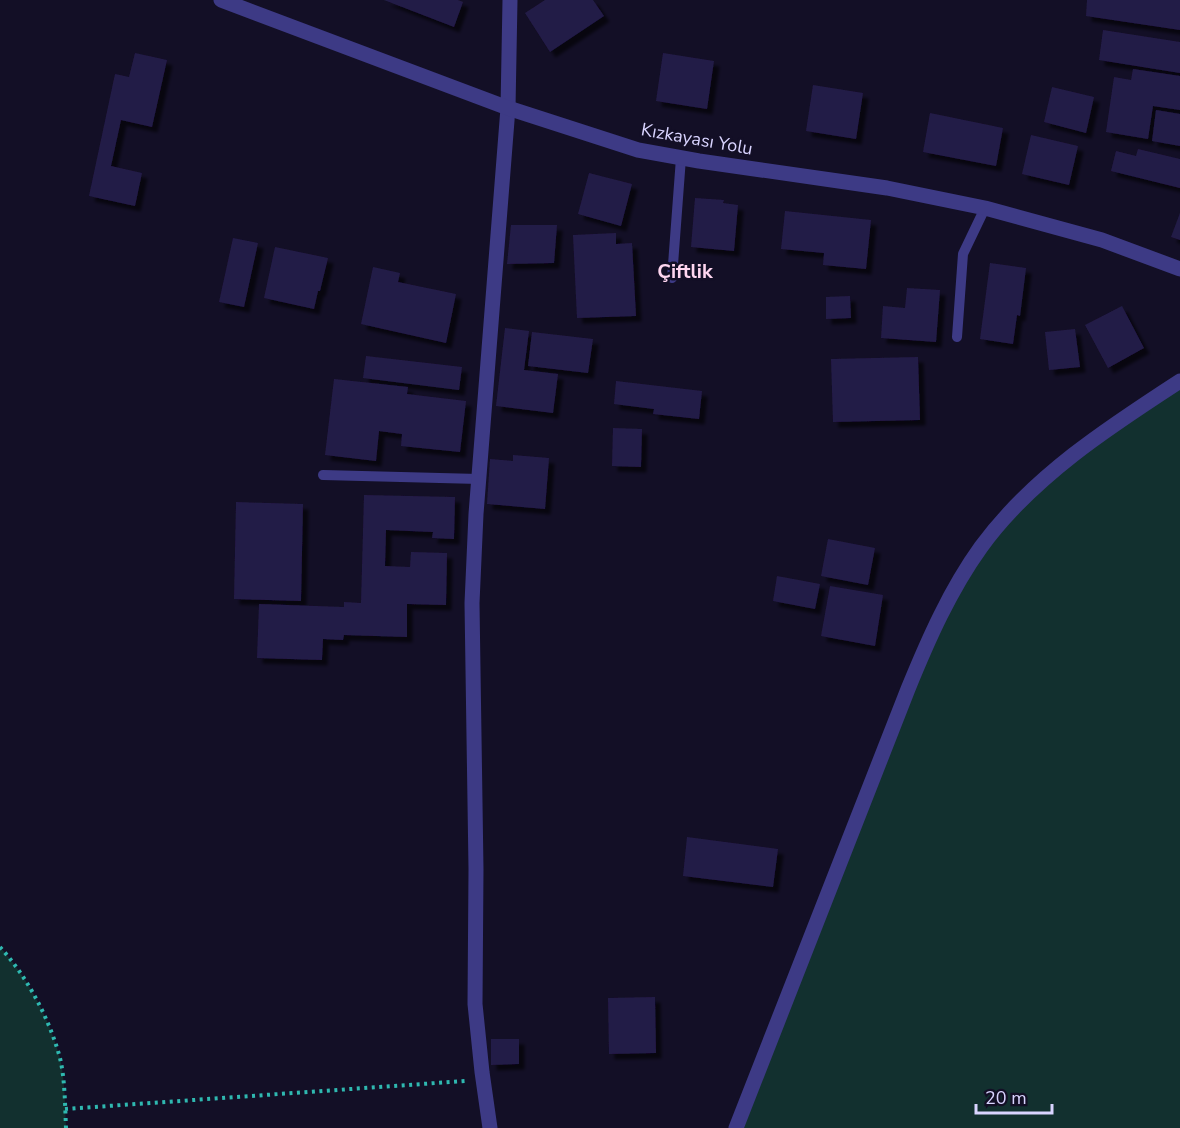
<svg xmlns="http://www.w3.org/2000/svg" width="1180" height="1128" font-family="'Nunito Sans',sans-serif">
<defs>
<filter id="shadow"><feDropShadow dx="5.5" dy="5.5" stdDeviation="1.5" flood-color="#0009"/></filter>
</defs>
<rect width="100%" height="100%" fill="#130f26"/>
<path fill="#12302f" d="M1180,381V1128H736L958,583L1035,488Z
M0,947C28,978 49,1018 60,1058C65,1079 65,1106 66,1128H0Z"/>
<path fill="#241b47" filter="url(#shadow)" d="M384,0H458L463,2L454,27Z
M545,0H593L604,16L550,52L525,13Z
M1087,0H1180V30L1086,16Z
M1103,30L1180,42V73L1099,60Z
M135,53L167,60L152,127L121,120L111,166L142,173L135,206L89,196L115,74L129,77Z
M663,53L714,61L707,109L656,101Z
M1133,69L1180,76V110L1153,106L1148,139L1106,132L1114,77L1131,80Z
M813,85L863,93L856,139L806,131Z
M1052,87L1094,97L1086,133L1044,122Z
M1156,110L1180,114V146L1152,141Z
M930,113L1003,128L996,166L923,152Z
M1031,135L1078,146L1069,185L1022,174Z
M1138,149L1180,159V188L1111,171L1116,151L1136,156Z
M589,173L632,184L621,226L578,214Z
M695,198L724,200L723,203L738,205L734,251L691,247Z
M785,211L871,220L866,269L823,265L824,253L781,249Z
M1180,213V240L1171,237Z
M511,225H557L554,263L507,264Z
M616,233V244L632,243L636,316L577,318L573,235Z
M233,238L258,243L244,307L219,302Z
M275,247L328,258L320,291H318L314,309L264,298Z
M990,263L1026,268L1020,316L1017,315L1013,344L980,339Z
M373,267L400,273L398,282L456,294L446,343L361,324Z
M907,288L940,290L936,342L881,338L883,306L905,308Z
M850,296L851,318L826,319V297Z
M1122,306L1144,348L1108,368L1085,325Z
M505,328L529,331L524,370L558,374L553,413L496,406Z
M1075,329L1080,367L1049,370L1045,332Z
M532,332L593,339L588,373L528,366Z
M366,356L462,367L459,390L363,378Z
M918,357L920,420L833,422L831,359Z
M334,379L408,387L407,394L466,401L460,452L401,446L402,434L379,431L376,461L325,455Z
M616,381L702,391L699,419L653,414L654,409L614,404Z
M613,428L642,429L641,467L612,466Z
M513,455L549,458L545,509L487,504L490,459L513,461Z
M364,495L455,497L454,539L432,538L433,532L386,530L385,566L410,567L411,552L447,553L446,605L407,604V637L344,635L343,640L323,639L322,660L257,658L259,604L344,607V602L361,603Z
M236,502L303,504L301,601L234,599Z
M828,539L875,548L868,585L821,576Z
M777,576L820,584L815,609L773,601Z
M830,586L883,595L875,646L821,636Z
M687,837L778,849L773,887L683,876Z
M655,997L656,1053L609,1054L608,998Z
M491,1039H519V1064L491,1065Z"/>
<g fill="none" stroke-linecap="round" stroke-linejoin="round">
<path stroke="#2fb8b0" stroke-width="4" stroke-dasharray="3 4.5" stroke-linecap="butt" d="M0,947C28,978 49,1018 60,1058C65,1079 65,1106 66,1128
M65,1109L465,1081"/>
<path stroke="#3d3a85" stroke-width="10" d="M672,278L681,158
M957,337L963,254L985,208
M323,475L479,479"/>
<path stroke="#3d3a85" stroke-width="15" d="M490,1128L482,1072L475,1004L476,869L472,603L476,514L508,108L510,0"/>
<path stroke="#3d3a85" stroke-width="15" d="M221,0L508,108L638,150L699,161L887,188L985,208L1102,240L1180,269
M736,1128L908,689C928,640 950,590 981,547C1032,477 1109,427 1180,381"/>
</g>
<g text-anchor="middle" dominant-baseline="central" stroke-width="5" stroke-linejoin="round" paint-order="stroke">
<g font-size="18" fill="#d9d4ff" stroke="#130f26">
<text transform="translate(697 139) rotate(10)">Kızkayası Yolu</text>
</g>
<g font-size="20" font-weight="bold" fill="#ffd6f0" stroke="#130f26">
<text x="685" y="271">Çiftlik</text>
</g>
</g>
<path d="M976 1104v9h76v-9" fill="none" stroke="#d9d4ff" stroke-width="3"/>
<text x="985" y="1104" font-size="18" fill="#d9d4ff" stroke="#130f26" stroke-width="4.5" paint-order="stroke">20 m</text>
</svg>
